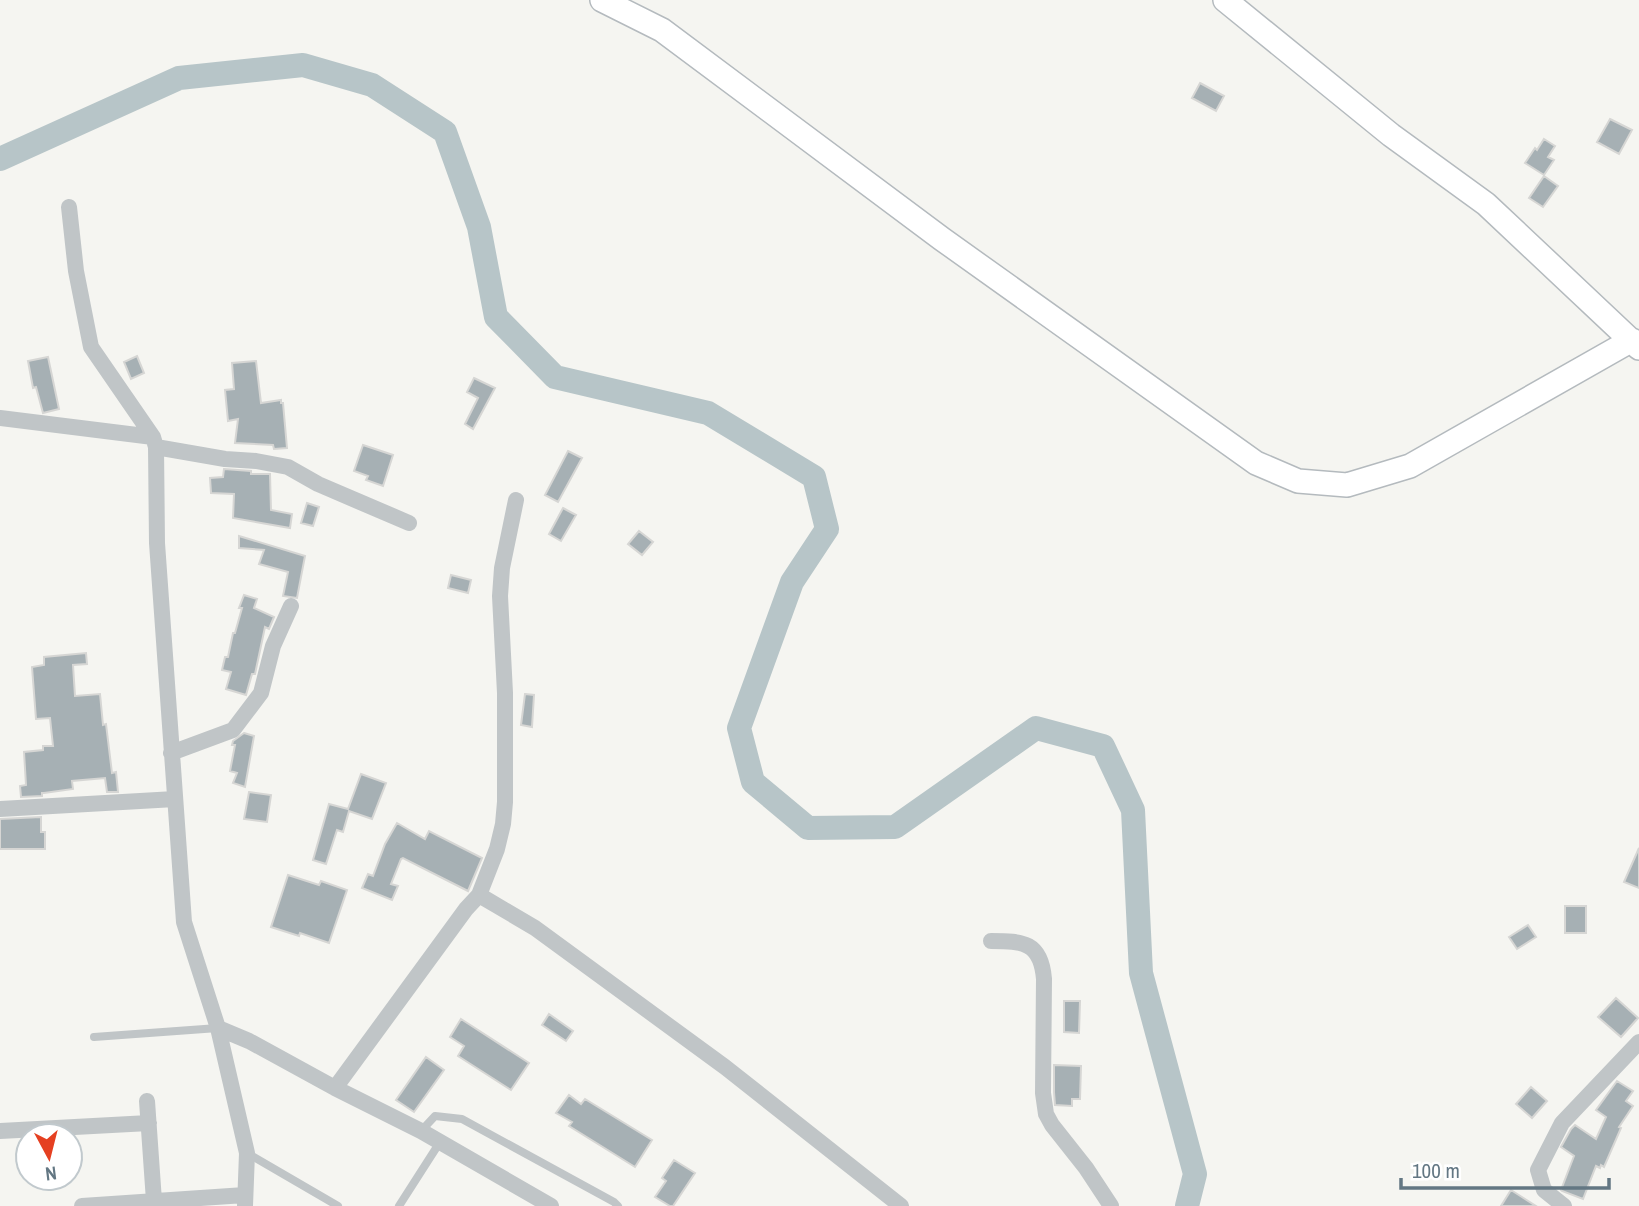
<svg xmlns="http://www.w3.org/2000/svg" width="1639" height="1206" font-family="'Archivo Narrow',sans-serif">
<rect width="100%" height="100%" fill="#f5f5f1"/>
<g fill="none" stroke-linecap="round" stroke-linejoin="round">
<path stroke="#b7c5c8" stroke-width="24" d="M0,159L179,78L303,65L372,85L445,132L479,227L496,317L555,377L708,413L814,477L827,529L792,582L739,728L753,782L808,828L895,827L1036,728L1103,746L1133,810L1141,973L1195,1174L1187,1206"/>
</g>
<path fill="#a6b0b4" stroke="#d6d6d4" stroke-width="2" d="M1200,83L1224,96L1216,111L1192,98Z
M1610,119L1632,130L1619,154L1597,142Z
M1544,139L1555,146L1548,157L1554,160L1544,175L1525,163L1535,148L1537,150Z
M1544,176L1558,186L1543,207L1529,198Z
M137,356L144,373L131,379L124,362Z
M48,357L59,409L43,413L36,387L33,388L28,361Z
M256,361L261,403L281,400V403H283L287,448L274,449L273,445L235,443L238,419L228,421L225,390L234,389L232,363Z
M474,378L495,388L473,429L465,424L478,398L467,392Z
M363,445L393,455L383,486L366,480L368,476L354,471Z
M568,451L582,458L558,502L545,495Z
M224,469L251,471V474H270L271,510L292,514L290,528L233,518L234,494L211,493L210,478L223,477Z
M307,503L319,507L313,526L301,523Z
M563,508L576,515L561,541L549,534Z
M639,531L653,542L642,555L628,544Z
M239,536L305,556L297,598L283,596L288,572L259,564L264,550L239,548Z
M451,575L471,580L468,593L448,588Z
M244,595L257,599L254,608L274,617L269,629L265,627L255,674H252L246,695L226,689L231,672L222,670L225,657H228L233,633H235L242,608H239Z
M86,653L87,664L73,665L75,696L100,694L103,725L106,724L112,773L116,772L118,792H107L105,778L72,781L73,789L44,793H42V796L21,797L20,786L26,785L24,752L43,750V746H53L50,718L36,719L32,667L44,665V657Z
M525,694L534,695L532,727L521,725Z
M244,733L254,736L245,787L233,783L237,773L230,771L235,745H232L233,741Z
M361,774L386,783L372,819L349,811L343,832L337,830L326,864L313,860L329,804L348,809Z
M249,792L271,795L267,822L244,819Z
M41,817V832H45V849H0V819Z
M397,823L425,839L429,831L482,858L468,891L403,858L401,859L391,884L398,886L392,900L362,888L368,874L373,876L385,844Z
M1639,848V888L1624,882Z
M288,875L319,885L321,881L347,890L329,943L300,933L299,936L271,927Z
M1565,906H1586V933H1565Z
M1528,925L1536,937L1517,949L1509,937Z
M1616,998L1638,1018L1621,1037L1598,1017Z
M1064,1001H1080L1079,1033L1064,1032Z
M549,1014L573,1031L566,1041L542,1025Z
M461,1019L529,1063L511,1090L458,1056L464,1046L450,1037Z
M426,1057L444,1070L414,1112L396,1100Z
M1054,1065L1081,1066L1080,1099H1072V1106L1055,1105L1054,1092Z
M1617,1081L1633,1091L1626,1101L1633,1106L1619,1127L1621,1128L1604,1167L1601,1165L1600,1168L1596,1166L1583,1199L1562,1191L1561,1190L1574,1156L1561,1147L1571,1129L1575,1125L1596,1139L1606,1117L1596,1110Z
M1531,1087L1547,1101L1532,1118L1516,1104Z
M569,1095L581,1104L585,1099L652,1140L635,1167L569,1126L572,1122L556,1113Z
M674,1160L695,1173L673,1206H670L655,1197L666,1181L662,1178Z
M1511,1190L1536,1206H1501Z"/>
<g fill="none" stroke-linecap="round" stroke-linejoin="round">
<defs>
<path id="secondary" d="M602,0L662,30L942,239L1256,463L1298,481L1347,485L1410,466L1632,340
M1225,0L1391,135L1486,204L1639,348"/>
</defs>
<use href="#secondary" stroke="#b4babe" stroke-width="26"/>
<path stroke="#c0c5c7" stroke-width="8" d="M94,1037L218,1028
M421,1131L435,1116L462,1119L614,1202L618,1206
M247,1153L338,1206
M399,1206L440,1142"/>
<path stroke="#c0c5c7" stroke-width="16" d="M69,207L76,271L91,347L153,437L156,447L157,543L184,922L218,1028L247,1153L245,1206
M0,418L153,437
M156,447L225,459L256,461L288,467L318,484L409,523
M171,753L233,730L261,693L273,646L291,606
M0,809L175,799
M479,895L497,849L503,824L505,802V693L500,596L502,568L516,500
M991,941C1023,941 1041,942 1044,979L1043,1093L1046,1114L1052,1125L1086,1168L1111,1206
M218,1028L249,1041L335,1088L421,1131L551,1206
M335,1088L466,909L479,895L535,928L725,1067L901,1206
M147,1101L154,1201L150,1206
M0,1131L149,1123
M82,1206L245,1195
M1564,1206L1544,1190L1538,1170L1562,1123L1639,1042"/>
<use href="#secondary" stroke="#fff" stroke-width="23"/>
</g>
<g transform="translate(49 1157) rotate(173)"><circle r="33" fill="#ffffff" stroke="#c1c9cd" stroke-width="2"/>
<path d="M0-5L12 26L0 18L-12 26Z" fill="#e54021"/>
<text y="-10" font-size="19" font-weight="bold" text-anchor="middle" fill="#637783">N</text>
</g>
<path d="M1401 1178v10h208v-10" fill="none" stroke="#637783" stroke-width="3.5"/>
<text x="1412" y="1178" font-size="21" fill="#637783" stroke="#ffffff" stroke-width="5" paint-order="stroke">100 m</text>
</svg>
